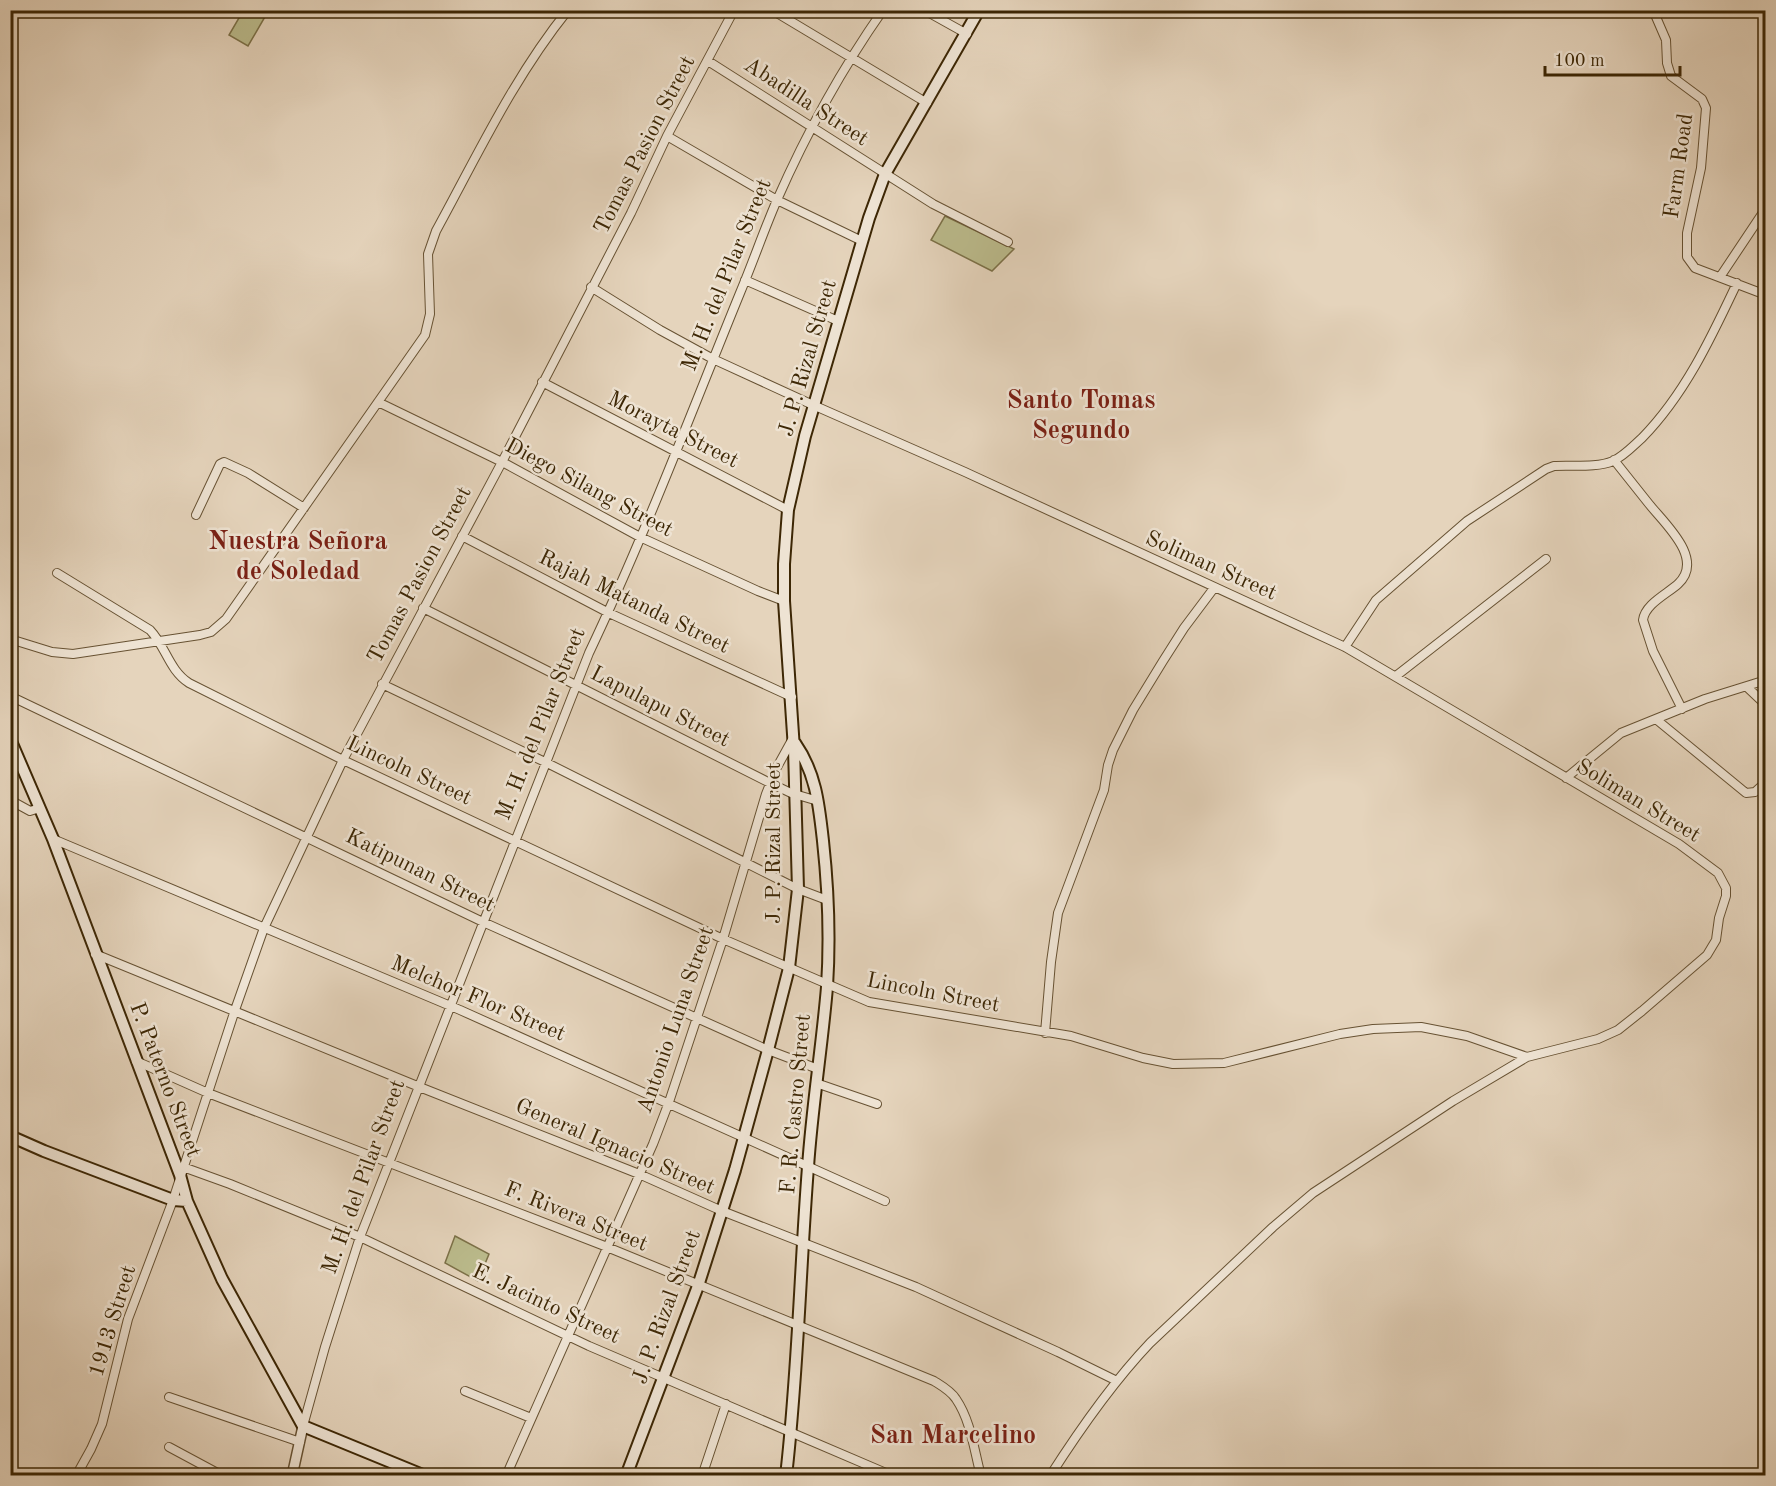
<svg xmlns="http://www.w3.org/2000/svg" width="1776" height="1486" font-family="'Old Standard TT',serif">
<rect width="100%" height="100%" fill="#e5d4bc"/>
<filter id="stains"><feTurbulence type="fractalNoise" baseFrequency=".00333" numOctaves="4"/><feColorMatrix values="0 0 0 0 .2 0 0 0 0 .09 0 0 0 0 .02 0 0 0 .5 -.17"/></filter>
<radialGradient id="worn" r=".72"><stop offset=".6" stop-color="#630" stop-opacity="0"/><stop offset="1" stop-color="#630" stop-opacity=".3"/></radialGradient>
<path fill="#bbbb8c" stroke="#7c7148" stroke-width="1.5" d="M243,11H258L266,15L248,46L229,35Z
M945,216L1014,249L992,271L931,240Z
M455,1236L489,1254L478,1281L445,1263Z"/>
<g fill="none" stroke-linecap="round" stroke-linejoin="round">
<defs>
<path id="minor" d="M772,10L927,103
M924,10L967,34
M1653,10L1666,40L1667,63L1671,76L1702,99L1706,108L1701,168L1687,233V257L1695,268L1766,295
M708,61L933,204L1008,242
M667,136L777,200L862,241
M1720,277L1766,208
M745,280L838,321
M591,287L660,330L713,359L813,405L965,472L1345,647L1679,844L1718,873L1726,888V896L1719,918L1716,940L1707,955L1642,1011L1618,1030L1598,1039L1527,1057L1453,1101L1313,1193L1273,1227L1150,1343C1112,1383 1080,1429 1050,1476
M542,382L788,510
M378,402L506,464L640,537L758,591L784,601
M1614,460C1626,475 1638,490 1649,504C1665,524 1705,559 1678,584C1667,594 1645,604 1643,620L1653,651L1682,709
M196,515L220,464L224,462L248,473L304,508
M462,536L609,613L792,697
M57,573L150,630C166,647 169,670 189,683L343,760L723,939L869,1002L1071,1036L1143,1058L1173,1064L1224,1063L1340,1034L1373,1029L1421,1027L1467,1036L1527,1057
M423,608L770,783L791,793L818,801
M10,639L52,652L73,654L200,635L211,632L226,619L425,335L430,314L428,254L436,231C477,156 514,77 568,10
M1345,647L1376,600L1467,521L1546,469L1554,466C1572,465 1597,468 1613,461C1624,456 1633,446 1642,438C1685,394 1711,338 1737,283
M1396,676L1546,559
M382,684L545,762L798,889L827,900
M1747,687L1766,705
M10,696L483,922L768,1050L818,1069
M1657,720L1746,793L1755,792L1766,782
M1566,778L1621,733L1705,699L1766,680
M10,800L30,811L40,808
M53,839L460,1010L885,1201
M95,954L422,1088L639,1174L722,1211L916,1287L1058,1352L1117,1381
M1045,1033L1051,962L1058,913L1104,790L1108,765L1113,750L1133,710L1163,661L1184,628L1214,588
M136,1061L208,1093L602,1245L934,1381C942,1386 951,1391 956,1399C971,1421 974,1450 981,1476
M816,1083L877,1104
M183,1167L230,1184L360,1237L589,1346L893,1476
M465,1391L531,1418
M169,1397L300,1442
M303,1426L325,1347L360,1237L589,653C645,535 691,413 740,293C753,262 764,230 777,200C806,134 841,70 883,10
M169,1447L223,1476
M76,1476L91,1449L102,1424L128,1319L173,1200L235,1010L264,928L343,760L502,462L631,213L667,136L734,10
M506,1476L653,1144L669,1102L723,939L766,794L776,769L792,740
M702,1476L726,1404"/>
<path id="tertiary" d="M292,1476L303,1426"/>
<path id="secondary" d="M10,739L53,839L180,1175L187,1201L222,1279L303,1426L425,1476
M10,1136L44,1151L173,1200L187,1201
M626,1476L698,1286L735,1170L768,1050L789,968L798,889L794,749L784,601V564L788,510L805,436L869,218L885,174L979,10
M786,1476C798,1373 800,1270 808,1167C812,1107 822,1047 827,987C830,941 828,887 823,841C819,805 816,773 795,743"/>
</defs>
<use href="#minor" stroke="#675233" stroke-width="10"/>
<use href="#tertiary" stroke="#675233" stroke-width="12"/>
<use href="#secondary" stroke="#3d2705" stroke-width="14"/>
<use href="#minor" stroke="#eee3d3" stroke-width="8"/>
<use href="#tertiary" stroke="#eee3d3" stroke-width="9"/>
<use href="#secondary" stroke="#eee3d3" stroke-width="10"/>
</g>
<g text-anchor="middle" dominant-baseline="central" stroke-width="5" stroke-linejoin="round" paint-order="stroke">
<g font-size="22" fill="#3d2705" stroke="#eee3d3">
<text transform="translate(806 102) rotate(33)">Abadilla Street</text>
<text transform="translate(645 145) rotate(-63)">Tomas Pasion Street</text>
<text transform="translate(1679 166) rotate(-82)">Farm Road</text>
<text transform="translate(727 275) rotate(-68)">M. H. del Pilar Street</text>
<text transform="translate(808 358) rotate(-74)">J. P. Rizal Street</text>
<text transform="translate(673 430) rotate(27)">Morayta Street</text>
<text transform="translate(589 488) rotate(28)">Diego Silang Street</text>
<text transform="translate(1211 566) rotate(24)">Soliman Street</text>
<text transform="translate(420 575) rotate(-62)">Tomas Pasion Street</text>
<text transform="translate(634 602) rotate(26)">Rajah Matanda Street</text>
<text transform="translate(660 707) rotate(27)">Lapulapu Street</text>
<text transform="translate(541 724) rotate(-68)">M. H. del Pilar Street</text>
<text transform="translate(409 771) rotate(25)">Lincoln Street</text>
<text transform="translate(1638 801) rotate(31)">Soliman Street</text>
<text transform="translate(774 843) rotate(-90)">J. P. Rizal Street</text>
<text transform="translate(420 871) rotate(26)">Katipunan Street</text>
<text transform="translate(933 993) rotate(11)">Lincoln Street</text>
<text transform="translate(478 999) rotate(23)">Melchor Flor Street</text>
<text transform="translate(676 1020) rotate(-71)">Antonio Luna Street</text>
<text transform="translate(165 1080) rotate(69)">P. Paterno Street</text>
<text transform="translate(796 1104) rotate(-85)">F. R. Castro Street</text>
<text transform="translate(615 1147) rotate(23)">General Ignacio Street</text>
<text transform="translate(364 1177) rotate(-70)">M. H. del Pilar Street</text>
<text transform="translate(576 1217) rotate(22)">F. Rivera Street</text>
<text transform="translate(546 1304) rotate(25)">E. Jacinto Street</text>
<text transform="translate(667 1307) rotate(-70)">J. P. Rizal Street</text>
<text transform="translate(113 1321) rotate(-73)">1913 Street</text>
</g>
<g font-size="26" font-weight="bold" fill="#7a1f14" stroke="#eee3d3">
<text x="1081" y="401">Santo Tomas<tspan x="1081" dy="30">Segundo</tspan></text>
<text x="298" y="542">Nuestra Señora<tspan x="298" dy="30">de Soledad</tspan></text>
<text x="953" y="1436">San Marcelino</text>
</g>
</g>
<rect width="1776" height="1486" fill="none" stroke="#e5d4bc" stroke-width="36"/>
<rect x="12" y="12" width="1752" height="1462" fill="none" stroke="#3d2705" stroke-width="3"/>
<rect x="18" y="18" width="1740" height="1450" fill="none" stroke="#3d2705" stroke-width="1.5"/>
<path d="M1545 66v9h135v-9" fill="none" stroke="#3d2705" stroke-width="3"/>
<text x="1554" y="66" font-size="18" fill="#3d2705" stroke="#eee3d3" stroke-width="4.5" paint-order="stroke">100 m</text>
<rect width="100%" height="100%" filter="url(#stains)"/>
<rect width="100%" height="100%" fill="url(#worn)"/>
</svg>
